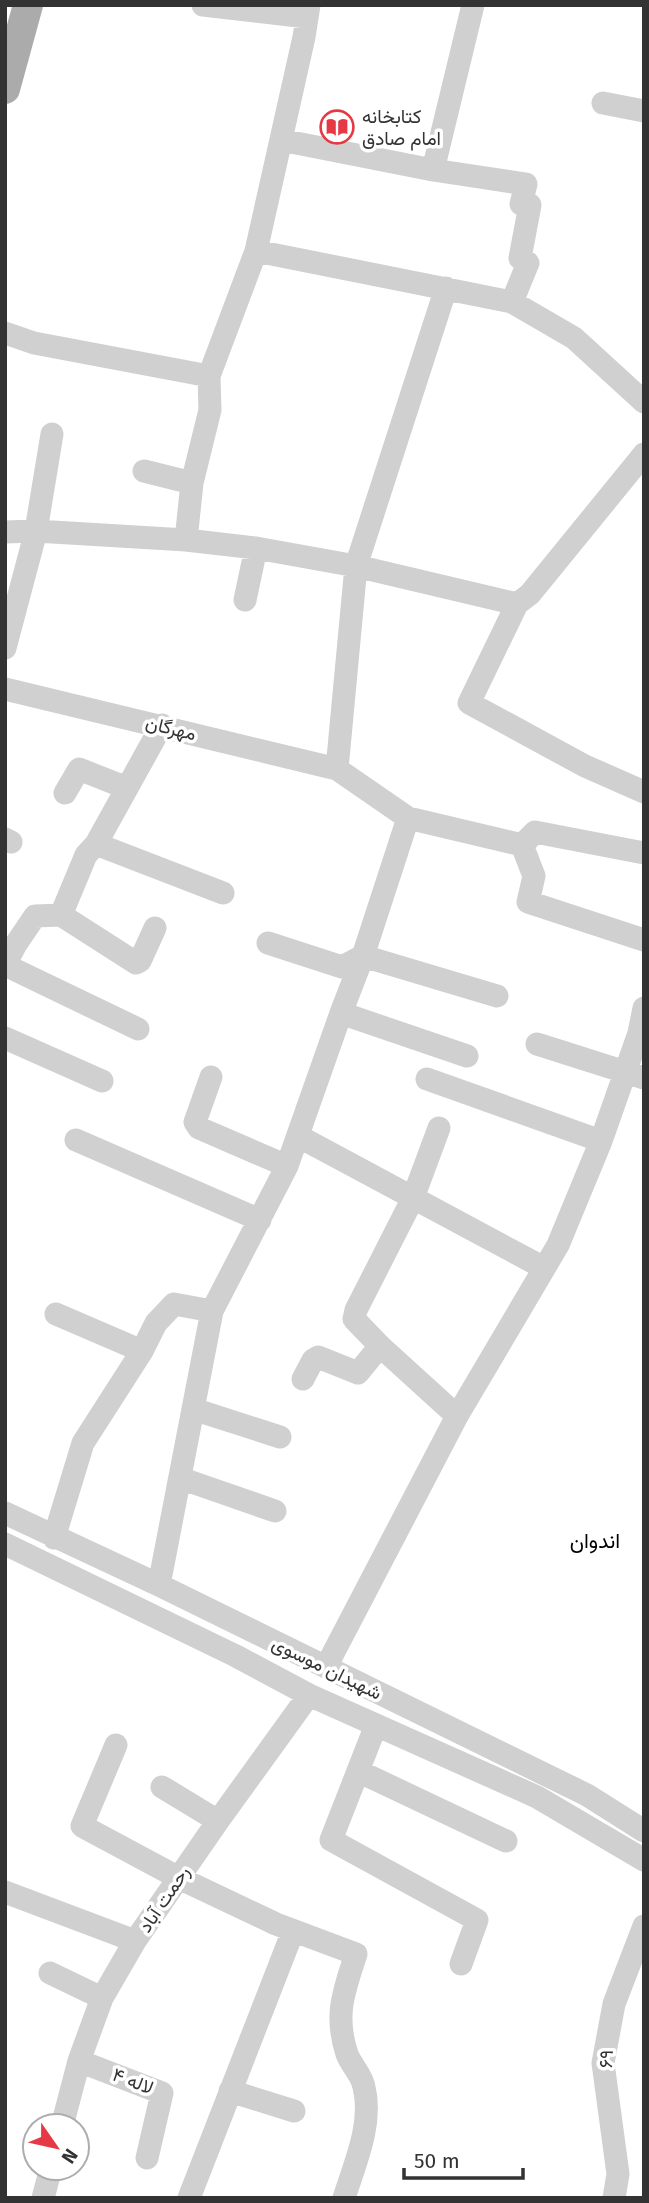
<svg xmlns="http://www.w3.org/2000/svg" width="649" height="2203" font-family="'Fira Sans',Vazirmatn,sans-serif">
<rect width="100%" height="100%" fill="#fff"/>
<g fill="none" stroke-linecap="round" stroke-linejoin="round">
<path stroke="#d0d0d0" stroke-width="23" d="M203,5L307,17
M603,103L644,111
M281,140L433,170L473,5
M433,170L526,184L521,204L530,205L520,258L528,263L512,302
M256,251L512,302L574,338L644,402
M5,333L34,343L209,376
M144,471L192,483
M5,532L36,531L186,540L256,548L356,566L517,604L530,594L644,454
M186,540L192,483L210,410L209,376L256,251L304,37L309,5
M245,600L256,548
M517,604L469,703L585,766L644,792
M5,648L36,531L52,434
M5,689L337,769
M65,793L79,769L127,788
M408,818L522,845L535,832L644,853
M5,839L11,842
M96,844L223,893
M522,845L534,876L528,902L644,940
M61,915L136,963L140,961L155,928
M268,943L342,967L363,956L497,996
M5,965L16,944L35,916L61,915L86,855L96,844L162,725
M5,965L138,1029
M341,1013L467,1056
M5,1038L102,1081
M537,1044L644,1078
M211,1077L195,1122L199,1128L287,1166
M427,1079L601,1141
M439,1128L413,1198L356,1310L354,1319L380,1346L457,1416
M298,1136L544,1268
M76,1140L260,1220
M56,1314L142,1351
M303,1379L313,1360L318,1357L358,1373L380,1346
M193,1409L280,1437
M180,1478L275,1511
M5,1513L159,1585L587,1795L644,1831
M54,1538L83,1443L142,1351L156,1323L174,1304L212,1311
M5,1544L236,1656L309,1695L537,1797L644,1860
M159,1585L212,1311L287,1166L341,1013L363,956L408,818L337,769L356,566L446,288
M326,1667L457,1416L558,1245L601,1141L639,1033L644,1008
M376,1725L331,1840L477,1920L461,1964
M116,1745L82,1826L179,1878L276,1924L356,1954C344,1991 334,2015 347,2054C351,2065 362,2075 364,2087C373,2124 355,2163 344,2198
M358,1771L506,1841
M162,1787L218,1821
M5,1892L135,1941
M50,1973L102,1998
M79,2061L162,2093L147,2158
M230,2091L294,2111
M62,2126L79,2061L102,1998L135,1941L218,1821L309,1695
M43,2198L51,2168
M189,2198L293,1931
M614,2198L618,2174L603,2063L614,2004L644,1926"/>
<path stroke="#ababab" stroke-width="30" d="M5,89L28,5"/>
</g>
<defs>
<symbol id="library-ring" viewBox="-11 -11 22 22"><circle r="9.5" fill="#fff" stroke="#e63946" stroke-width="1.5"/><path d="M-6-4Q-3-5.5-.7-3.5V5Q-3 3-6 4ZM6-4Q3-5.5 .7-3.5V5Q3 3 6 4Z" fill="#e63946"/></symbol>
</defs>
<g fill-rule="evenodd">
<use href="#library-ring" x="318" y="108" width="38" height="38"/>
</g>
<g text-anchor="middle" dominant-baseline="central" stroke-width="7" stroke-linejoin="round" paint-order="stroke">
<g font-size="19" fill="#333" stroke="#fff" text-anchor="start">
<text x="362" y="116">کتابخانه<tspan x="362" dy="22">امام صادق</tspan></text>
</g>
<g font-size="19" fill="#333" stroke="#fff">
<text transform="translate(171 728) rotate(14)">مهرگان</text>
<text transform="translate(327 1668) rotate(26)">شهیدان موسوی</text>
<text transform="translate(164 1899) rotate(-56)">رحمت آباد</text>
<text transform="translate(606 2059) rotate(-87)">۶۹</text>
<text transform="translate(133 2081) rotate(21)">لاله ۴</text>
</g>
<g font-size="21" fill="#000" stroke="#fff">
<text x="595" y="1541">اندوان</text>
</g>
</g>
<rect width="649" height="2203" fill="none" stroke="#333333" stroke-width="14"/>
<g transform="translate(56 2147) rotate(124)"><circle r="33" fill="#ffffff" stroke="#adadad" stroke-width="2"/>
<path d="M0-5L12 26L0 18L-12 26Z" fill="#e63946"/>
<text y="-10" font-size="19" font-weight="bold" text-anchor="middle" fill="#333333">N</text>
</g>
<path d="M404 2168v10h119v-10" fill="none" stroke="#333333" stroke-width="3.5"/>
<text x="414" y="2168" font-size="21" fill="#333333" stroke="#ffffff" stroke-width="5" paint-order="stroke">50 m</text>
</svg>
